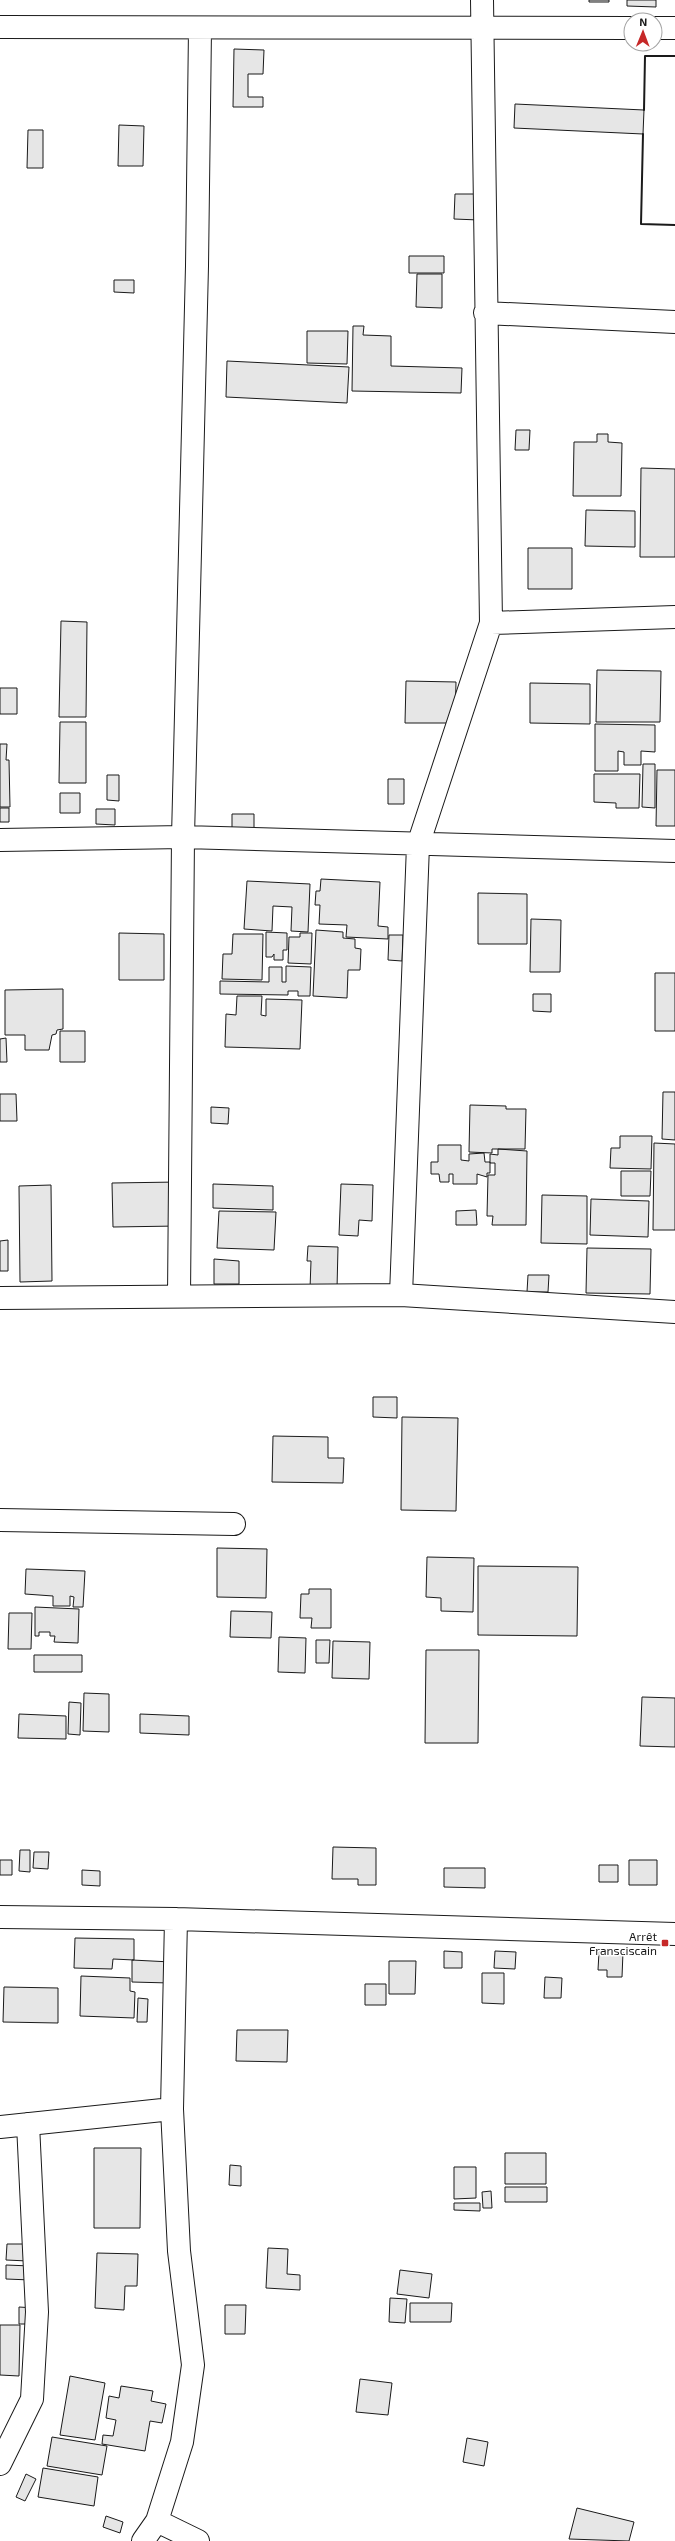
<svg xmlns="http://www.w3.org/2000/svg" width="675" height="2541" font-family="'Exo 2',sans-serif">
<rect width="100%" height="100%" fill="#fff"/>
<path fill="#e6e6e6" stroke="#1a1a1a" d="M589,0H609V2H589Z
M627,0H656V7L627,6Z
M234,49L264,50L263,74H248V97H263V107H233Z
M515,104L644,110L643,134L514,128Z
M119,125L144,126L143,166H118Z
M28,130H43V168H27Z
M455,194H480L479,220L454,219Z
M409,256H444V273H409Z
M417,274H442V308L416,307Z
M114,280H134V293L114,292Z
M353,326H364L363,335L391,336V366L462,368L461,393L352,391Z
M307,331H348L347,364L307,363Z
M227,361L349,367L347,403L226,397Z
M516,430H530L529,450H515Z
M597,434H608V442L622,443L621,496H573L574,442H597Z
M641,468L675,469V557H640Z
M586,510L635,511V547L585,546Z
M528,548H572V589H528Z
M61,621L87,622L86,717H59Z
M597,670L661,671L660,722H596Z
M406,681L456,682L455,723H405Z
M530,683L590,684V724L530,723Z
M0,688H17V714H0Z
M60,722H86V783H59Z
M595,724L655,725V752L641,751V765H624V752L618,751V771H595Z
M0,744H7L6,760H9L10,807H0Z
M643,764H655V808L642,807Z
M657,770H675V826H656Z
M594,774H640L639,808H616V803L594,802Z
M107,775H119V801L107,800Z
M388,779H404V804H388Z
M60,793H80V813H60Z
M0,808H9V822H0Z
M96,809H115V825L96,824Z
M232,814H254V830L232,829Z
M321,879L380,882L378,926L388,927V939L346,937L347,925L319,924L320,905H315L316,891H320Z
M247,881L310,884L308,932L291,931L292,907L273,906L272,931L244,929Z
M478,893L527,894V944H478Z
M531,919L561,920L560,972H530Z
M316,930L343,932V938L355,939V948L361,949L360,970H348L347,998L313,996Z
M266,932L287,933V950H283V960H274V954L272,957H266Z
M119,933L164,934V980H119Z
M300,933H312L311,964L288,963L289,937H300Z
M233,934H263L262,980L222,979L223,954H232Z
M389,935H403L402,961L388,960Z
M286,966L311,967L310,996H298V991H288V995L220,994V981L269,982V967H282V982H286Z
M655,973H675V1031H655Z
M63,989V1029L57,1030L56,1034L52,1035L49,1050H25V1035H5V990Z
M533,994H551V1012L533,1011Z
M237,996H262L261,1015L266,1016V999L302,1000L300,1049L225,1047L226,1014L236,1015Z
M60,1031H85V1062H60Z
M6,1038L7,1062H0V1039Z
M663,1092H675V1140L662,1139Z
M0,1094H16L17,1121H0Z
M470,1105L506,1106V1109H526L525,1149H492V1153L469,1152Z
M211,1107L229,1108L228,1124L211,1123Z
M620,1136H652L651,1169L610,1168L611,1148H620Z
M654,1143L675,1144V1230H653Z
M438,1145H461V1160L469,1161V1154L484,1153L485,1162H490V1173H487V1177L477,1174V1184H453V1174H449V1182H440L439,1174H431V1162H438Z
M498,1149L527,1151L526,1225H492L493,1216H487L488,1175H495V1163H490V1154L498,1155Z
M621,1171H651L650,1196H621Z
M178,1182V1226L113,1227L112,1183Z
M213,1184L273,1186V1210L213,1208Z
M341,1184L373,1185L372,1221L359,1220L358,1236L339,1235Z
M51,1185L52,1281L20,1282L19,1186Z
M542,1195L587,1196V1244L541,1243Z
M591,1199L649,1201L648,1237L590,1235Z
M476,1210L477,1225H456V1211Z
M219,1211L276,1212L274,1250L217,1248Z
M8,1240V1271H0V1241Z
M308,1246L338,1247L337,1289H310L311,1261H307Z
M587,1248L651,1249L650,1294L586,1293Z
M214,1259L239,1261V1284H214Z
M528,1275H549L548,1292H527Z
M373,1397H397V1418L373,1417Z
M402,1417L458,1418L456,1511L401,1510Z
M273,1436L328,1437V1458H344L343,1483L272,1482Z
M217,1548L267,1549L266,1598L217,1597Z
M427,1557L474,1558L473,1612L441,1611V1598L426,1597Z
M478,1566L578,1567L577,1636L478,1635Z
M26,1569L85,1571L83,1607H73L74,1597L70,1596V1606H53V1596L25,1594Z
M309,1589H331V1628H311L312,1618H300L301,1594H309Z
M35,1607L79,1609L78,1643L54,1642L55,1636H50V1632H39V1636H35Z
M231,1611L272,1612L271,1638L230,1637Z
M9,1613H32L31,1649H8Z
M279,1637L306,1638L305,1673L278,1672Z
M316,1640H330L329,1663H316Z
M333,1641L370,1642L369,1679L332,1678Z
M426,1650H479L478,1743H425Z
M34,1655H82V1672H34Z
M84,1693L109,1694V1732L83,1731Z
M642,1697L675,1698V1747L640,1746Z
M69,1702L81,1703L80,1735L68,1734Z
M19,1714L66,1716V1739L18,1738Z
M140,1714L189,1716V1735L140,1733Z
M333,1847L376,1848V1885H358V1879H332Z
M20,1850H30V1872L19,1871Z
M34,1852H49L48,1869L33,1868Z
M0,1860H12V1875H0Z
M629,1860H657V1885H629Z
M599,1865H618V1882H599Z
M444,1868H485V1888L444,1887Z
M82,1870L100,1871V1886L82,1885Z
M75,1938L134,1939V1960L113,1959L112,1969L74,1968Z
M444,1951L462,1952V1968H444Z
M495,1951L516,1952L515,1969L494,1968Z
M599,1952H623L622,1977H607V1970H598Z
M132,1960L171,1962L170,1983L132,1982Z
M389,1961H416L415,1994H389Z
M482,1973H504V2004L482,2003Z
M81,1976L130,1978V1991L135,1992L134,2018L80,2016Z
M545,1977L562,1978L561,1998H544Z
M365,1984H386V2005H365Z
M4,1987L58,1988V2023L3,2022Z
M138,1998L148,1999L147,2022H137Z
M237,2030H288L287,2062L236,2061Z
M94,2148H141L140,2228H94Z
M505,2153H546V2184H505Z
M230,2165L241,2166V2186L229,2185Z
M454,2167H476V2198L454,2199Z
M505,2187H547V2202H505Z
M491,2191L492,2208H483L482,2192Z
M454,2203H480V2211L454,2210Z
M7,2244H28V2261L6,2260Z
M268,2248L288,2249L287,2274L300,2275V2290L266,2288Z
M97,2253L138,2254L137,2286H125L124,2310L95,2308Z
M6,2265L31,2266V2280L6,2279Z
M400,2270L432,2274L429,2298L397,2294Z
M390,2298L407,2299L405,2323L389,2322Z
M410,2303H452L451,2322H410Z
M225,2305H246L245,2334H225Z
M19,2307L35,2308V2324H19Z
M0,2325H20L19,2376L0,2375Z
M70,2376L105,2383L95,2440L60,2435Z
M360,2379L392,2383L388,2415L356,2412Z
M121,2386L153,2391L151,2401L166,2404L162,2423L150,2421L145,2451L102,2444L103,2435L113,2436L116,2420L106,2418L109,2396L119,2398Z
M52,2437L107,2446L102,2475L47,2466Z
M467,2438L488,2442L484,2466L463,2462Z
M43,2468L98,2477L94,2506L38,2497Z
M26,2474L36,2479L25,2501L16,2497Z
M577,2508L634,2522L629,2541L569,2539Z
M106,2516L123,2522L120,2533L103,2527Z"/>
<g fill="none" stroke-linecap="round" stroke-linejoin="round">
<defs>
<path id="minor" d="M0,27L631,28
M655,28H675
M485,313L675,322
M491,623L675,617
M0,840L183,837L675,851
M401,1295L418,845L491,623L482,0
M179,1296L183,837L197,266L200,29
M0,1298L401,1295L675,1312
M0,1520L234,1524
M0,1917L176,1919L675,1934
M0,2127L172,2109
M0,2464L32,2399L37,2312L28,2124
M157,2521L198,2541
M143,2541L157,2521L182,2442L193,2365L179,2251L172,2109L176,1919"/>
</defs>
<use href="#minor" stroke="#1a1a1a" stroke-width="24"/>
<use href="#minor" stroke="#fff" stroke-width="22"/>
<path stroke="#1a1a1a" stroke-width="2" d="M644,110L645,56H675
M643,134L641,224L675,225"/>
</g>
<rect fill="#c62828" stroke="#fff" stroke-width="1.5" x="661" y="1939" width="8" height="8" rx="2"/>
<g text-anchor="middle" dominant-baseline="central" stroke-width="3" stroke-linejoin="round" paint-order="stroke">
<g font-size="12" fill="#1a1a1a" stroke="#fff" text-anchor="end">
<text x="657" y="1936">Arrêt<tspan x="657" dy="14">Fransciscain</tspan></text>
</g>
</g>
<g transform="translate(643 32) rotate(1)"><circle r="19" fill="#ffffff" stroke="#a3a3a3"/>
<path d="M0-3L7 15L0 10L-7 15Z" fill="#c62828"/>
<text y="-6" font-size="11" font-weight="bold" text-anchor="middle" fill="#1a1a1a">N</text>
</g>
</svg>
